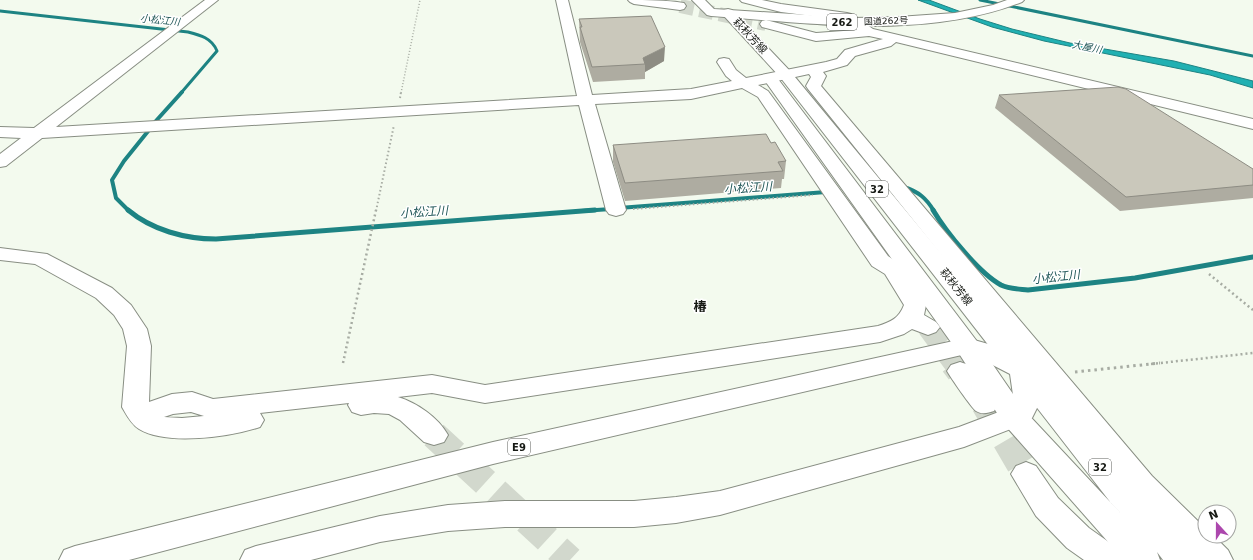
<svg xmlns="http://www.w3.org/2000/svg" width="1253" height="560" font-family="'DejaVu Sans','Noto Sans JP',sans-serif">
<rect width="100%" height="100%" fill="#f3faee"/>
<path fill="#20b0b2" stroke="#1d8383" d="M918,0H929L980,19L1012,29L1070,43L1174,61L1253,81V88L1210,75L1044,41L992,27Z"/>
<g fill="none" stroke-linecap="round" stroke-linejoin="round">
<path stroke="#1d8383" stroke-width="3" d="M980,0L1253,56
M0,11L188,32C200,35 212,38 217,51L181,93"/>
<path stroke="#1d8383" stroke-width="4" d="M155,122L182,92
M904,187C919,192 926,198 934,211
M619,208L826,192
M129,211L116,198L112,180L124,161L149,130
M582,211L611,209"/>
<path stroke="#1d8383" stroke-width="5" d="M128,210C152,230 185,239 216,239L595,210
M933,210C946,232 979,273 1001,285C1009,289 1019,289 1028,290L1135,278L1253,257"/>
<path stroke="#d2d8cd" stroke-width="14" stroke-dasharray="14 6" stroke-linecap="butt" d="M680,6L766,24"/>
<path stroke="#d2d8cd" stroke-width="22" stroke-dasharray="22 11" stroke-linecap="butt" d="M928,327L955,364"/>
<path stroke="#d2d8cd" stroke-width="28" stroke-dasharray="28 14" stroke-linecap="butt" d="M954,363L960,371
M985,404L1026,474
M434,435L570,560"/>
<defs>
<path id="minor" d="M205,0H218L56,127L577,96L556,0H568L592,95L691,89L732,81L726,76L717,62L719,59L724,58L729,59L736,70L746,78L826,62L837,59L845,50L883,39L869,36L816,41L762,27L760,24L762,21L766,20L816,33L857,30L844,20L781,12L742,2L740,0H762L781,4L847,13L851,14L873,29L1253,119V129L896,42L891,46L855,56L847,65L823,72L826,76L821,86L1152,476L1205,528V536H1214L1228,550L1233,560H1196L1132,492L808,89L806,86L811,77L809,74L758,85L768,91L888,256L901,265L926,305L924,315L936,322L940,327L936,332L928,335L912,329L904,334L880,342L485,403L432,393L398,397C417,403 438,417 448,435L444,442L434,445L424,442L400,420L389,414L374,413L361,415L352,412L348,405L349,403L260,413L264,420L260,427C229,437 167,446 139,429C131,424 126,414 122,407L127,346L123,329L114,315L96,298L35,264L0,260V248L47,254L112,288L131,305L147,329L151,346L149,402L172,394L192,392L213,399L432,375L485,385L878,326C891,322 899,318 904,305L885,274L872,266L758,97L742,88L691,99L595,104L626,210L623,214L616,216L609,214L606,210L579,105L42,138L6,166L0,167V154L21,138L0,137V127L34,128ZM191,412L204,416L182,418L164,417L173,414Z
M628,0C647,0 666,0 684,3L686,6L684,9L680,10L634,4L630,2Z
M960,362L969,365L998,404L994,411C988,413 982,415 976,411C971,407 951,378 947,371L951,365Z
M1026,462L1036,466L1058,498L1089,528L1120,550L1125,560H1084L1067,548L1036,516L1011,474L1016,466Z"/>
<path id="major" d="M728,9L732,10L790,71L1133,485L1195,550L1200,560H1163L1157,552L1160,560H1124L1004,424L958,352L763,78L765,75L770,74L775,75L976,340L1024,410L1127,520L1111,503L780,77L724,16L722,13L724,10Z"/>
<path id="highway" d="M692,0H705L714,9L854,18L898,17L955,13L993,5L1007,0H1024L1022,2C925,40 812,23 711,16L707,15Z
M967,338L999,347L1031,363L1035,369L1040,402L1032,418L1024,424L964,447L720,515L676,523L634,527H505L448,531L380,542L311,560H240L245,550L256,546L380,516L448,505L505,501H634L676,497L720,491L959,427L1004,410L1013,405L1014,402L1010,374L981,359L966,354L493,464L129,560H59L64,550L75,546L493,442Z"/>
</defs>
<use href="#minor" stroke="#888e83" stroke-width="2"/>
<use href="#major" stroke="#888e83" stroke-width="2"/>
<use href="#highway" stroke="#888e83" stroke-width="2"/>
<path stroke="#a7aca3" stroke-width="1.5" stroke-dasharray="1 2" stroke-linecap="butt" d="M401,93L420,0"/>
<path stroke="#a7aca3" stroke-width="2" stroke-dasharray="1.5 2.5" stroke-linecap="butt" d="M400,98L401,92
M633,209L813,195
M376,211L394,125"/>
<path stroke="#a7aca3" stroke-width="2.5" stroke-dasharray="2 3" stroke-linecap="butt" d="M1209,274L1253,310
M343,363L376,210
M1151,364L1253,353"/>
<path stroke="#a7aca3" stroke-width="3" stroke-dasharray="2.5 4" stroke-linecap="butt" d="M1075,372L1160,363"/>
<use href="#minor" fill="#fff" fill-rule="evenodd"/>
<use href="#major" fill="#fff" fill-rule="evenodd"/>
<use href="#highway" fill="#fff" fill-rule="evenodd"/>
</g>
<path fill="#aeaca1" d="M579,19L664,61L645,72V79L593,82L580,42Z
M999,95L1253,169V198L1120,211L995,108Z
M771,143L786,161L784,179H782L781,188L625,201L613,162V145Z"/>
<path fill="#8d8c83" d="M665,47L664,61L645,72V64L643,58Z"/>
<path fill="#cac8bb" stroke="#8d8c83" d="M651,16L665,47L643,58L645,64L592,67L580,27H582L579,19Z
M1118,87L1126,89L1253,169V185L1126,197L999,95Z
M766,134L771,143L775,142L786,161L778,162L783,171L625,183L613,145Z"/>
<g text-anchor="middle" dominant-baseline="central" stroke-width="3" stroke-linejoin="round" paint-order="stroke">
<g font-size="9" fill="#171a15" stroke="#fff">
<text transform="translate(886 21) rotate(-2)">国道262号</text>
</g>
<g font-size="10" font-style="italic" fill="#225859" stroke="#fff">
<text transform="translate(160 20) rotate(6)">小松江川</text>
<text transform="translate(1087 47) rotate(11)">大屋川</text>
</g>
<g fill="#fff" stroke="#5d5f5b" stroke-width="1">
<rect x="827" y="14" width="30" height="16" rx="3"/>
<rect x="866" y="181" width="22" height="16" rx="3"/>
<rect x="508" y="439" width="22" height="16" rx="3"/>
<rect x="1089" y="459" width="22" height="16" rx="3"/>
</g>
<g font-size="10" font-weight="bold" fill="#171a15">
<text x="842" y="22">262</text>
<text x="877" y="189">32</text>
<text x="519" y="447">E9</text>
<text x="1100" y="467">32</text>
</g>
<g font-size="11" fill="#171a15" stroke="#fff">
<text transform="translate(750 36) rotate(47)">萩秋芳線</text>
<text transform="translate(956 287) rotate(51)">萩秋芳線</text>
</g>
<g font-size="12" font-style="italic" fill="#225859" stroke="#fff">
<text transform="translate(748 188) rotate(-4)">小松江川</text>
<text transform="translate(424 212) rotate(-4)">小松江川</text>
<text transform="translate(1056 277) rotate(-6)">小松江川</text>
</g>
<g font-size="13" font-weight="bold" fill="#171a15" stroke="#fff">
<text x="700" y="306">椿</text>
</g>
</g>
<g transform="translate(1217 524) rotate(339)"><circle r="19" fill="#ffffff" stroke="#a2a3a1"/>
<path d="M0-3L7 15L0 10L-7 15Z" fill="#ac47ad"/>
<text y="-6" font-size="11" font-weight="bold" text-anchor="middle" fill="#171a15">N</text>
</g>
</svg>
